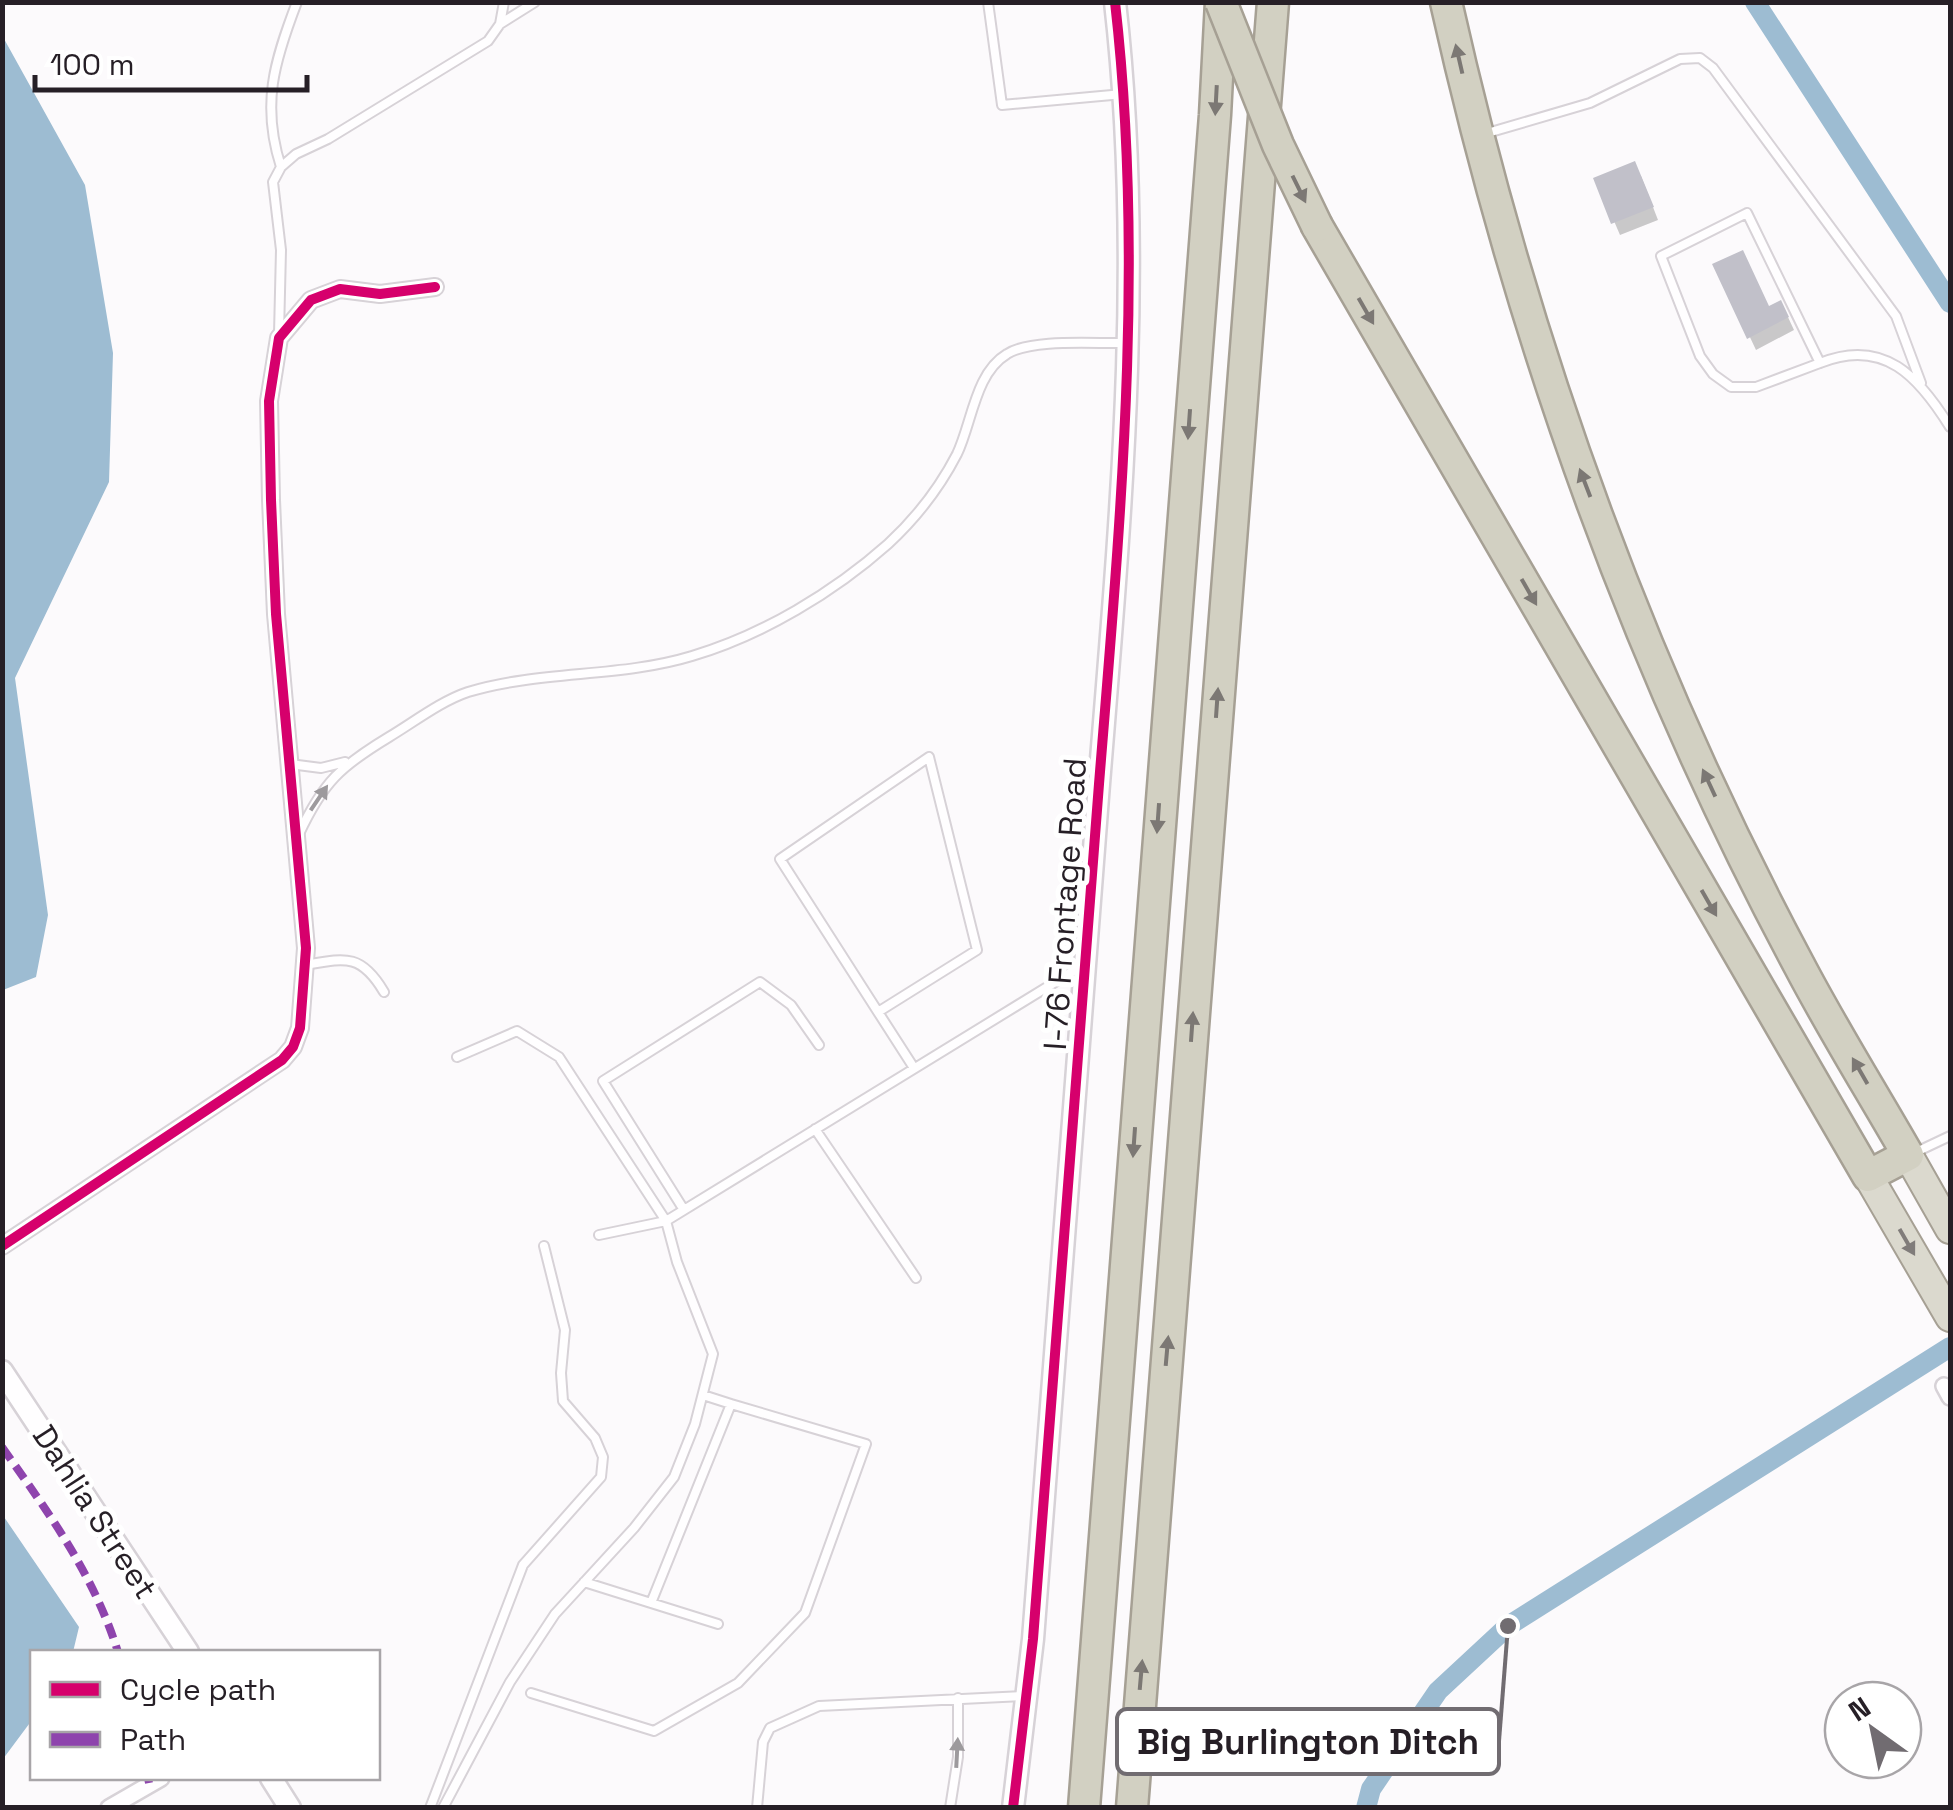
<svg xmlns="http://www.w3.org/2000/svg" width="1953" height="1810" font-family="'Space Grotesk',sans-serif">
<rect width="100%" height="100%" fill="#fcfafc"/>
<path fill="#9dbcd2" d="M3,37L85,185L113,353L109,482L15,678L48,915L36,977L3,990Z
M2,1514L79,1627L73,1652H32V1720L3,1759Z"/>
<path fill="#0003" d="M1641,176L1658,220L1620,235L1596,179Z
M1716,265L1769,308L1787,315L1794,330L1756,350Z"/>
<g fill="none" stroke-linecap="round" stroke-linejoin="round">
<path stroke="#9dbcd2" stroke-width="20" d="M1755,2L1950,303
M1366,1808L1371,1789L1438,1691L1508,1626L1950,1347"/>
</g>
<path fill="#c1c0c9" d="M1635,161L1654,207L1611,224L1593,178Z
M1743,250L1769,306L1781,300L1789,317L1747,339L1712,264Z"/>
<g fill="none" stroke-linecap="round" stroke-linejoin="round">
<defs>
<path id="service" d="M988,2L1002,105L1123,94
M500,24L535,2
M1484,134L1590,103L1680,59L1700,58L1713,68L1896,316L1921,383
M281,167C261,105 274,62 297,2
M279,334L281,250L273,182L281,167L296,154L328,139L488,41L500,24L504,2
M1820,363L1747,213L1661,256L1700,356L1713,374L1731,387H1756L1820,363C1884,337 1919,377 1950,427
M290,764L321,768L345,762
M299,834C323,782 341,766 389,737C414,722 441,701 468,692C541,670 620,678 692,656C763,635 834,592 888,544C915,519 940,487 957,454C972,423 975,373 1007,354C1032,338 1096,344 1127,343
M305,965C345,958 361,953 384,992
M878,1012L780,859L929,757L977,950L878,1012L914,1068
M457,1057L517,1031L559,1057L666,1221L599,1235
M815,1129L916,1278
M1912,1154L1950,1136
M684,1210L603,1081L760,982L791,1005L819,1045
M703,1395L731,1404
M584,1582L718,1624
M531,1693L654,1731L738,1683L805,1613L866,1444L731,1404L651,1603
M430,1808L523,1565L601,1477L603,1457L595,1438L563,1401L561,1373L565,1330L544,1246
M443,1808L510,1682L555,1614L634,1528L674,1477L695,1424L713,1354L677,1262L666,1221L1083,965
M757,1808L763,1742L770,1728L819,1706L1024,1696
M950,1808L958,1757V1698"/>
<path id="minor" d="M2,1246L282,1060L293,1047L300,1028L306,948L276,614L271,500L269,401L279,338L311,300L340,289L380,294L435,287
M1944,1386L1950,1397
M109,1808L161,1778"/>
<path id="tertiary" d="M2,1371L188,1652
M271,1778L290,1808
M1013,1808L1033,1639C1055,1354 1077,1069 1099,784C1120,524 1145,263 1115,2"/>
<path id="trunk" d="M1908,1155L1950,1229
M1868,1176L1950,1317"/>
<path id="motorway" d="M1317,226L1868,1176L1908,1155C1872,1092 1833,1030 1799,965C1637,663 1521,337 1446,2
M1084,1808L1215,115L1221,2
M1132,1808L1273,2"/>
</defs>
<use href="#service" stroke="#d7d2d7" stroke-width="12"/>
<use href="#minor" stroke="#d7d2d7" stroke-width="20"/>
<use href="#tertiary" stroke="#d7d2d7" stroke-width="25"/>
<use href="#trunk" stroke="#a6a094" stroke-width="32"/>
<use href="#motorway" stroke="#a6a094" stroke-width="35"/>
<use href="#service" stroke="#fffeff" stroke-width="8"/>
<use href="#minor" stroke="#fffeff" stroke-width="15"/>
<use href="#tertiary" stroke="#fffeff" stroke-width="20"/>
<use href="#trunk" stroke="#dbd9ce" stroke-width="28"/>
<use href="#motorway" stroke="#d2d0c2" stroke-width="30"/>
<defs>
<path id="motorway-bridge" d="M1221,2L1278,145L1317,226"/>
</defs>
<use href="#motorway-bridge" stroke="#a6a094" stroke-width="35" stroke-linecap="butt"/>
<use href="#motorway-bridge" stroke="#d2d0c2" stroke-width="30"/>
<path stroke="#8e44ad" stroke-width="8" stroke-dasharray="15 8" stroke-linecap="butt" d="M2,1447C50,1515 93,1573 118,1652
M148,1778L149,1783"/>
<defs>
<path id="cycleway" d="M2,1246L282,1060L293,1047L300,1028L306,948L276,614L271,500L269,401L279,338L311,300L340,289L380,294L435,287
M1013,1808L1033,1639C1055,1354 1077,1069 1099,784C1120,524 1145,263 1115,2"/>
</defs>
<use href="#cycleway" stroke="#fff" stroke-width="16"/>
<use href="#cycleway" stroke="#d6006c" stroke-width="10"/>
</g>
<defs><path id="oneway-solid" d="M-6-.8H1V-3.2L6.5 0L1 3.2V.8H-6Z" transform="scale(2.5)"/></defs>
<g fill="#7c7874">
<use href="#oneway-solid" transform="translate(1459 59) rotate(-103)"/>
<use href="#oneway-solid" transform="translate(1216 100) rotate(93)"/>
<use href="#oneway-solid" transform="translate(1299 189) rotate(64)"/>
<use href="#oneway-solid" transform="translate(1366 311) rotate(60)"/>
<use href="#oneway-solid" transform="translate(1189 424) rotate(94)"/>
<use href="#oneway-solid" transform="translate(1585 483) rotate(-111)"/>
<use href="#oneway-solid" transform="translate(1529 592) rotate(60)"/>
<use href="#oneway-solid" transform="translate(1217 703) rotate(-86)"/>
<use href="#oneway-solid" transform="translate(1709 783) rotate(-115)"/>
<use href="#oneway-solid" transform="translate(1158 818) rotate(94)"/>
<use href="#oneway-solid" transform="translate(1709 903) rotate(60)"/>
<use href="#oneway-solid" transform="translate(1192 1027) rotate(-86)"/>
<use href="#oneway-solid" transform="translate(1860 1071) rotate(-120)"/>
<use href="#oneway-solid" transform="translate(1134 1142) rotate(94)"/>
<use href="#oneway-solid" transform="translate(1167 1351) rotate(-85)"/>
<use href="#oneway-solid" transform="translate(1141 1675) rotate(-85)"/>
</g>
<g fill="#9d9a9d">
<use href="#oneway-solid" transform="translate(319 798) rotate(-56)"/>
<use href="#oneway-solid" transform="translate(957 1753) rotate(-87)"/>
</g>
<use fill="#807c7a" href="#oneway-solid" transform="translate(1907 1242) rotate(60)"/>
<g text-anchor="middle" dominant-baseline="central" stroke-width="10" stroke-linejoin="round" paint-order="stroke">
<g font-size="32" fill="#261f26" stroke="#fff">
<text transform="translate(1065 904) rotate(-86)">I-76 Frontage Road</text>
<text transform="translate(95 1512) rotate(57)">Dahlia Street</text>
</g>
</g>
<path fill="none" stroke="#716c71" stroke-width="4" d="M1508 1626L1499 1741"/>
<circle fill="#716c71" stroke="#fff" stroke-width="4" cx="1508" cy="1626" r="10"/>
<rect fill="#fff" stroke="#716c71" stroke-width="4" x="1117" y="1709" width="382" height="65" rx="10"/>
<g font-size="35" text-anchor="middle" font-weight="bold" fill="#261f26">
<text x="1308" y="1754">Big Burlington Ditch</text>
</g>
<rect width="1953" height="1810" fill="none" stroke="#261f26" stroke-width="10"/>
<rect x="30" y="1650" width="350" height="130" fill="#ffffff" stroke="#a8a5a8" stroke-width="2.5"/>
<rect x="50" y="1682" width="50" height="15" fill="#d6006c" stroke="#a8a5a8" stroke-width="2.5"/>
<text x="120" y="1700" font-size="30" fill="#261f26">Cycle path</text>
<rect x="50" y="1732" width="50" height="15" fill="#8e44ad" stroke="#a8a5a8" stroke-width="2.5"/>
<text x="120" y="1750" font-size="30" fill="#261f26">Path</text>
<g transform="translate(1873 1730) rotate(327)"><circle r="48" fill="#ffffff" stroke="#a8a5a8" stroke-width="2.5"/>
<path d="M0-8L18 38L0 25L-18 38Z" fill="#716c71"/>
<text y="-15" font-size="28" font-weight="bold" text-anchor="middle" fill="#261f26">N</text>
</g>
<path d="M35 75v15h272v-15" fill="none" stroke="#261f26" stroke-width="5"/>
<text x="50" y="75" font-size="30" fill="#261f26" stroke="#ffffff" stroke-width="8" paint-order="stroke">100 m</text>
</svg>
